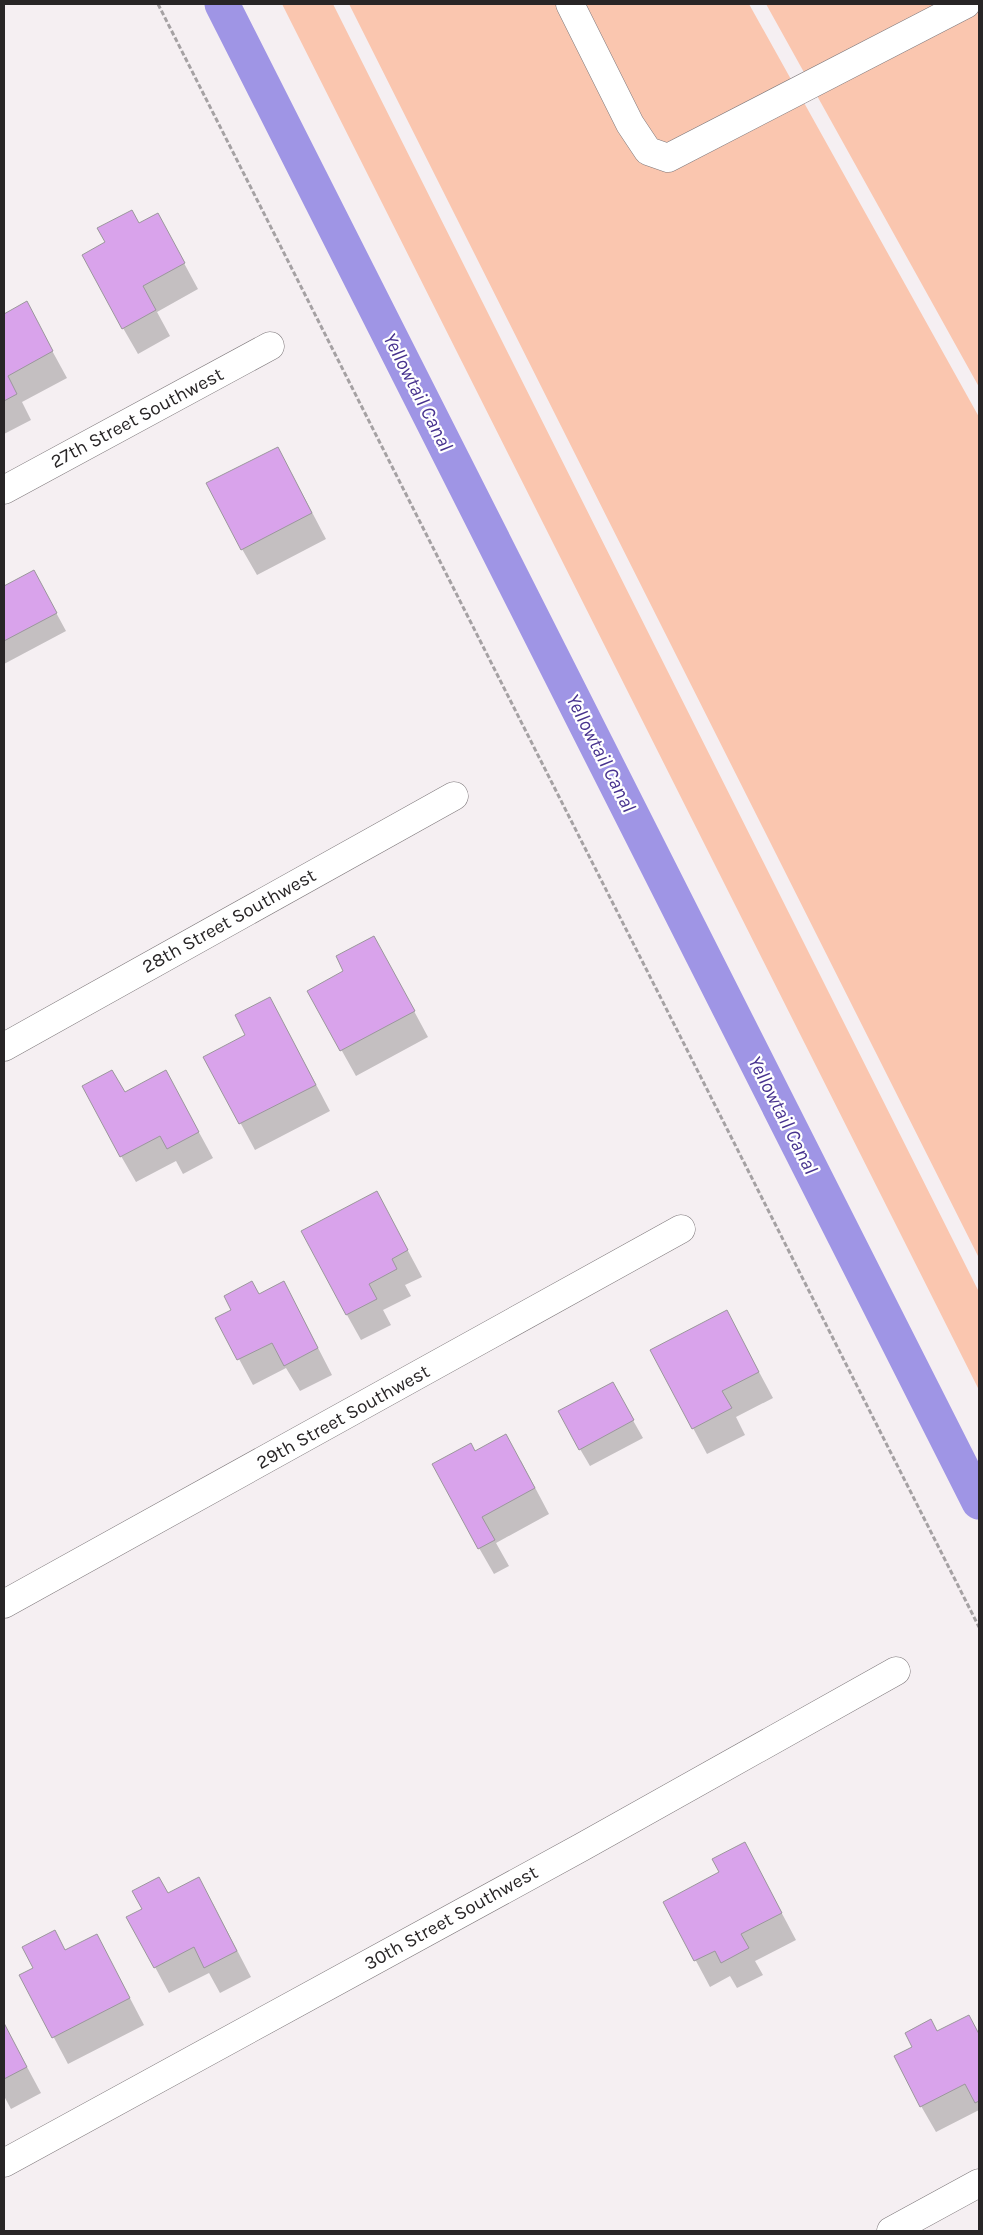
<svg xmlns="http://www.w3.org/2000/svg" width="983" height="2235" font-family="Karla,sans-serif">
<rect width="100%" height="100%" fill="#f5eff2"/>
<path fill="#fac6af" d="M282,4H333L979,1292V1390Z
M349,4H749L979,417V1258Z
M766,4H979V387Z"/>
<path fill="#0003" d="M139,225L172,241L198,289L157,312L170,336L138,354L123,328Z
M26,303L67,378L22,402L31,420L4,434V315Z
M292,474L326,539L257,575L242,549Z
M34,572L66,631L4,664V588Z
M388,963L428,1037L356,1076L309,992L345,972Z
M284,1024L330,1111L255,1150L205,1057Z
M166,1072L213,1158L183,1174L176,1161L136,1182L121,1156L125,1094Z
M391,1219L422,1277L405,1285L411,1296L383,1310L391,1325L361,1340L347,1315Z
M259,1295L298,1309L332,1375L300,1391L286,1368L253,1385L217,1318Z
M727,1312L773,1398L736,1417L745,1435L707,1454L693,1428Z
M622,1401L643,1438L590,1466L580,1449Z
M475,1453L521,1461L549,1514L496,1543L509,1566L494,1574L479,1548Z
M759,1870L796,1940L755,1961L763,1975L737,1988L730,1976L710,1987L665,1903Z
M168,1895L213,1904L251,1977L220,1993L209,1973L169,1993L155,1967Z
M65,1951L111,1962L144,2025L68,2064L21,1976Z
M969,2016L979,2034V2110L936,2132L921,2106L913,2048L937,2032Z
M4,2024L41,2093L11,2109L4,2096Z"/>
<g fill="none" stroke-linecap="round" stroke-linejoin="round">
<path stroke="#9f95e5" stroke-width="35" d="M222,4L979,1502"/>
</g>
<path fill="#d9a3eb" stroke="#9b979c" d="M132,210L139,223L158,213L185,263L143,286L156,310L122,329L82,255L105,242L97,228Z
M27,301L53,351L8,376L17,394L4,401V314Z
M278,447L312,513L241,550L206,483Z
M34,570L57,613L4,641V586Z
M374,936L415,1011L340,1051L307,991L343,971L336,956Z
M270,997L316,1085L239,1124L203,1057L245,1035L235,1015Z
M112,1070L125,1092L166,1070L199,1132L167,1149L160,1136L120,1157L82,1086Z
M377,1191L408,1250L392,1259L397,1269L369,1284L377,1299L346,1315L301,1231Z
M252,1281L259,1294L284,1281L318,1348L284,1366L272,1343L237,1360L215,1318L231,1310L224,1296Z
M727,1310L759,1372L722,1391L732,1408L692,1429L650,1350Z
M613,1382L634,1420L579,1450L558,1411Z
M506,1434L535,1488L482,1517L495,1540L478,1549L432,1464L471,1443L475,1451Z
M745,1842L782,1913L741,1934L749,1948L721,1963L715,1951L694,1961L663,1902L719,1872L712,1859Z
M159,1877L168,1893L199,1877L237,1951L204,1968L194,1947L154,1968L126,1917L142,1909L132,1891Z
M55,1930L65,1950L97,1934L130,1998L52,2038L19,1975L33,1968L22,1947Z
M969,2015L979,2034V2101L975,2103L965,2084L920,2107L894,2056L912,2047L905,2033L931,2019L937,2031Z
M4,2023L27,2067L4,2079Z"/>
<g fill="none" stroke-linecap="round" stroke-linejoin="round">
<defs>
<path id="minor" d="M570,4L630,124L648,151L668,158L966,4
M4,490L270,346
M4,1047L454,796
M4,1604L681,1229
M4,2163L582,1847L896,1671
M891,2231L979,2183"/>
</defs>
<use href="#minor" stroke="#7e787b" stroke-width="29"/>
<path stroke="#a5a1a3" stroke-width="3" stroke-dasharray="5 2.5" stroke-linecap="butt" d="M158,4L979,1627"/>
<use href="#minor" stroke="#fff" stroke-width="28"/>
</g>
<g text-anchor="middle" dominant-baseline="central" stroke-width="4.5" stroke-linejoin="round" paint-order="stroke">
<g font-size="19" fill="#282526" stroke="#fff">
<text transform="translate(137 418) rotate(-28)">27th Street Southwest</text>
<text transform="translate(229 921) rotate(-29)">28th Street Southwest</text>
<text transform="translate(343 1417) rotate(-29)">29th Street Southwest</text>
<text transform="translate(451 1918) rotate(-29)">30th Street Southwest</text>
</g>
<g font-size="20" font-style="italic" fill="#47328e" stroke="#fff">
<text transform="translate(418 392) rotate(63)">Yellowtail Canal</text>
<text transform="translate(601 753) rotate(63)">Yellowtail Canal</text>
<text transform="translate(783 1115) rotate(63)">Yellowtail Canal</text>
</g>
</g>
<rect width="983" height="2235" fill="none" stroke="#282526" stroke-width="10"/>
</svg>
